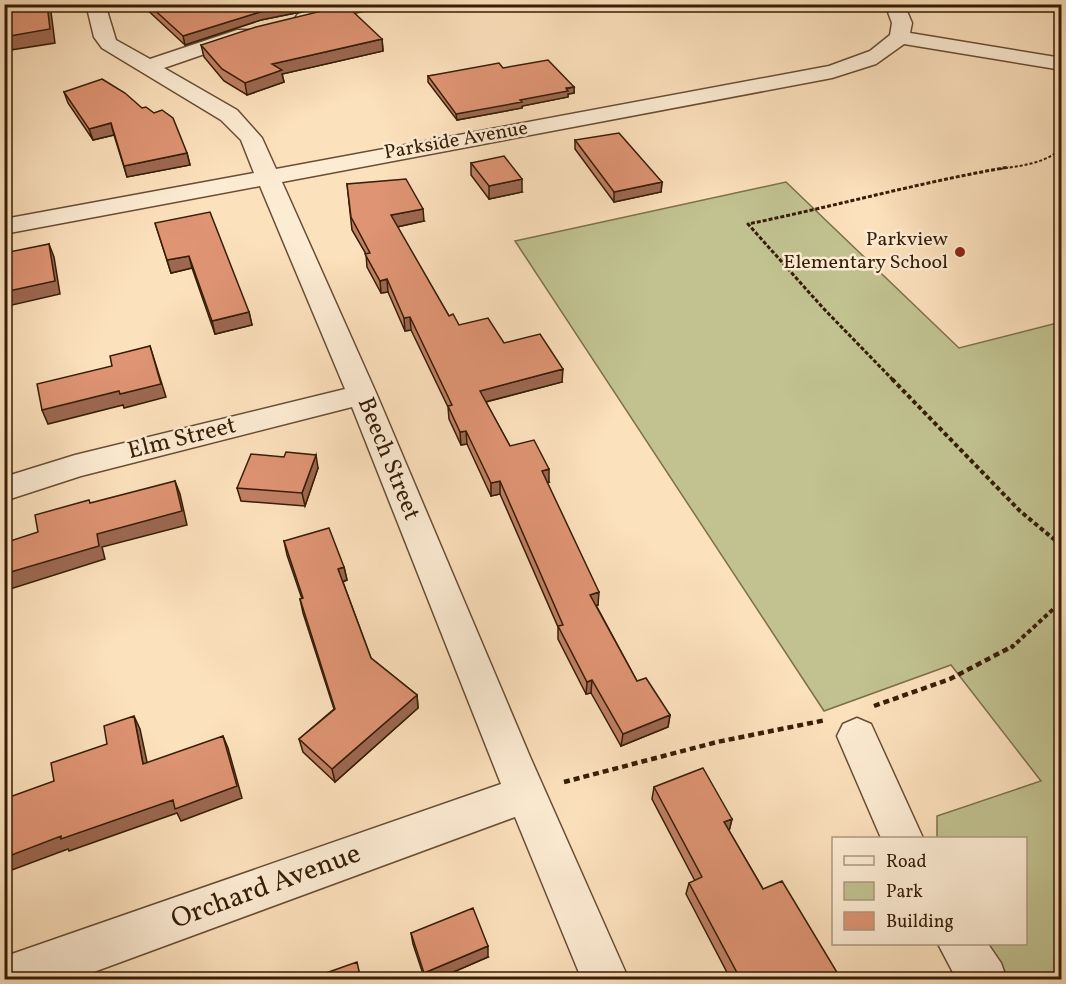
<svg xmlns="http://www.w3.org/2000/svg" width="1066" height="984" font-family="Vollkorn,serif">
<rect width="100%" height="100%" fill="#fce1bd"/>
<filter id="stains"><feTurbulence type="fractalNoise" baseFrequency=".00333" numOctaves="4"/><feColorMatrix values="0 0 0 0 .2 0 0 0 0 .09 0 0 0 0 .02 0 0 0 .5 -.17"/></filter>
<radialGradient id="worn" r=".72"><stop offset=".6" stop-color="#630" stop-opacity="0"/><stop offset="1" stop-color="#630" stop-opacity=".3"/></radialGradient>
<path fill="#c1c290" stroke="#7c704b" stroke-width="1.5" d="M786,182L959,348L1061,322V979H1002L978,944H1026V838H937V816L1041,781L951,665L824,711L515,241Z"/>
<g fill="none" stroke-linecap="round" stroke-linejoin="round">
<defs>
<path id="minor" d="M86,4H105L116,40L150,59L237,30H251L254,34L251,38L164,68L237,110L262,138L276,169L829,66L870,51L890,35L892,23L885,4H904L912,23L910,33L1062,58V70L904,44L876,64L832,78L282,182L377,395L531,759L629,980H582L515,817L72,980H4L6,956L501,784L352,407L81,476L4,501V477L75,455L345,389L260,186L4,234V219L254,173L241,140L221,120L102,48L94,37Z
M340,4H377L375,8L305,24L298,22L295,18L298,14Z
M857,718L871,724L923,838H881L837,736L843,724Z
M938,944H988L1001,963L1007,980H957Z"/>
</defs>
<use href="#minor" stroke="#684e34" stroke-width="3"/>
<path stroke="#361d06" stroke-width="2" stroke-dasharray="3 2" stroke-linecap="butt" d="M1000,169C1019,166 1051,163 1062,146"/>
<path stroke="#361d06" stroke-width="3" stroke-dasharray="4 2" stroke-linecap="butt" d="M893,380L823,308L748,224C836,206 921,182 1009,167"/>
<path stroke="#361d06" stroke-width="4" stroke-dasharray="4.5 3" stroke-linecap="butt" d="M892,379L1020,511L1062,546
M1011,648L1062,601"/>
<path stroke="#361d06" stroke-width="4.5" stroke-dasharray="6 4" stroke-linecap="butt" d="M874,706L950,679L1013,646
M564,782L717,742L826,720"/>
<use href="#minor" fill="#fdecd4" fill-rule="evenodd"/>
</g>
<path fill="#c07f64" stroke="#361d06" stroke-width="1.5" d="M141,4H182L184,9L335,5L261,20L185,45Z
M382,39L383,51L282,74L284,82L247,95L224,81L204,57L201,45Z
M503,68L574,87V93L568,94V97L522,106V108L457,120L428,82V76Z
M64,92L187,153L190,165L127,177L114,135L93,140L68,103Z
M575,140L662,182L661,192L614,202L575,149Z
M471,163L522,192L489,199L471,175Z
M347,184L424,221L397,227L449,316L459,325L504,343L562,382L486,402L510,446L549,482H547L598,605H596L637,681L670,715L668,727L621,746L591,693L586,694L558,639V627L500,494L491,496L467,444L461,445L449,419L448,407L411,330L405,331L388,292L381,293L367,267L366,254L352,230Z
M155,223L249,312L252,325L215,334L192,268L171,273Z
M318,468L305,506L241,501L237,488Z
M284,541L344,567L347,580L343,582L371,658L417,695L418,708L335,782L303,752L299,739L334,709L303,613L300,599H302L287,555Z
M654,787L732,819L729,831L763,889L841,980H731L686,894L689,883L695,881L652,799Z
M411,933L488,957L435,980H425L413,944Z"/>
<path fill="#9c6851" stroke="#361d06" stroke-width="1.5" d="M47,4H50L55,43L4,51V37Z
M297,4L335,5L261,20L185,45L183,36L260,12Z
M382,39L383,51L282,74L284,82L247,95L245,83L272,64Z
M574,87V93L568,94V97L522,106V108L457,120L456,114L520,100Z
M111,123L114,135L93,140L89,129Z
M187,153L190,165L127,177L124,166Z
M522,179V192L489,199V186Z
M662,182L661,192L614,202V192Z
M423,209L424,221L392,228L391,215Z
M49,244L54,257L60,294L8,306L4,299V292Z
M189,256L192,268L171,273L167,260Z
M387,279L388,292L381,293L380,281Z
M249,312L252,325L215,334L212,321Z
M410,317L411,330L405,331L404,318Z
M150,346L166,397L124,408L123,405L48,424L42,410Z
M563,369L562,382L481,403L480,391Z
M466,431L467,444L461,445L460,432Z
M316,455L318,468L305,506L302,493Z
M549,469V482L542,483V471Z
M175,481L180,494L187,525L102,547L105,559L4,591V574L97,534Z
M500,481V494L491,496V483Z
M344,567L347,580L341,582L338,569Z
M599,592L598,605L589,607L590,595Z
M592,680L591,693L586,694L587,682Z
M417,695L418,708L335,782L332,769Z
M670,715L668,727L621,746L623,734Z
M134,716L140,729L150,776L143,764Z
M223,736L228,748L242,798L181,821L177,813L69,851L68,849L4,873V858Z
M732,819L729,831L724,822Z
M488,946V957L435,980H426L424,973Z"/>
<path fill="#df9474" stroke="#361d06" stroke-width="1.5" d="M4,4H47L50,29L4,37Z
M148,4H182L184,9L202,4H297L260,12L183,36Z
M346,5L382,39L272,64L282,70L245,83L222,69L201,45L256,27Z
M548,60L574,87L566,88L568,91L520,100L522,102L456,114L428,76L499,63L503,68Z
M102,79L125,93L142,108L146,107L154,113L162,110L173,118L187,153L124,166L111,123L89,129L64,92Z
M619,133L662,182L614,192L575,140Z
M504,156L522,179L489,186L471,163Z
M406,179L423,209L391,215L449,316L453,314L459,325L488,318L504,343L540,334L563,369L480,391L510,446L534,440L549,469L542,471L599,592L590,595L637,681L646,678L670,715L623,734L592,680L587,682L558,626L563,625L500,481L491,483L466,431L460,432L448,406L452,405L410,317L404,318L387,279L380,281L365,254L370,253L351,217L347,184Z
M210,212L249,312L212,321L189,256L167,260L155,223Z
M49,244L55,281L4,292V253Z
M150,346L161,384L120,394L119,391L42,410L37,384L112,366L110,356Z
M286,452L316,455L302,493L237,488L251,454L284,457Z
M175,481L182,511L97,534L99,546L4,574V543L38,532L35,515L89,500L90,503Z
M329,528L344,567L338,569L371,658L417,695L332,769L299,739L335,709L300,599L303,598L284,541Z
M134,716L143,764L223,736L237,786L175,809L173,800L61,839V836L4,858V799L54,781L51,763L107,744L104,726Z
M703,768L732,819L724,822L763,889L782,881L841,979L741,980L689,883L702,877L654,787Z
M473,908L488,946L424,973L411,933Z
M357,962L361,980H306Z"/>
<circle fill="#8f2418" stroke="#fdecd4" stroke-width="2" cx="960" cy="252" r="6"/>
<g text-anchor="middle" dominant-baseline="central" stroke-width="5" stroke-linejoin="round" paint-order="stroke">
<g font-size="20" fill="#361d06" stroke="#fdecd4">
<text transform="translate(456 141) rotate(-10)">Parkside Avenue</text>
</g>
<g font-size="20" fill="#361d06" stroke="#fdecd4" text-anchor="end">
<text x="948" y="240">Parkview<tspan x="948" dy="23">Elementary School</tspan></text>
</g>
<g font-size="24" fill="#361d06" stroke="#fdecd4">
<text transform="translate(182 439) rotate(-14)">Elm Street</text>
<text transform="translate(388 459) rotate(68)">Beech Street</text>
</g>
<g font-size="28" fill="#361d06" stroke="#fdecd4">
<text transform="translate(266 887) rotate(-20)">Orchard Avenue</text>
</g>
</g>
<rect width="1066" height="984" fill="none" stroke="#fce1bd" stroke-width="24"/>
<rect x="6" y="6" width="1054" height="972" fill="none" stroke="#361d06" stroke-width="3"/>
<rect x="12" y="12" width="1042" height="960" fill="none" stroke="#361d06" stroke-width="1.5"/>
<rect x="832" y="837" width="195" height="108" fill="#fdecd4" stroke="#ad9982" stroke-width="1.5"/>
<rect x="844" y="856" width="30" height="9" fill="#fdecd4" stroke="#ad9982" stroke-width="1.5"/>
<text x="886" y="867" font-size="18" fill="#361d06">Road</text>
<rect x="844" y="882" width="30" height="18" fill="#c1c290" stroke="#ad9982" stroke-width="1.5"/>
<text x="886" y="897" font-size="18" fill="#361d06">Park</text>
<rect x="844" y="912" width="30" height="18" fill="#df9474" stroke="#ad9982" stroke-width="1.5"/>
<text x="886" y="927" font-size="18" fill="#361d06">Building</text>
<rect width="100%" height="100%" filter="url(#stains)"/>
<rect width="100%" height="100%" fill="url(#worn)"/>
</svg>
